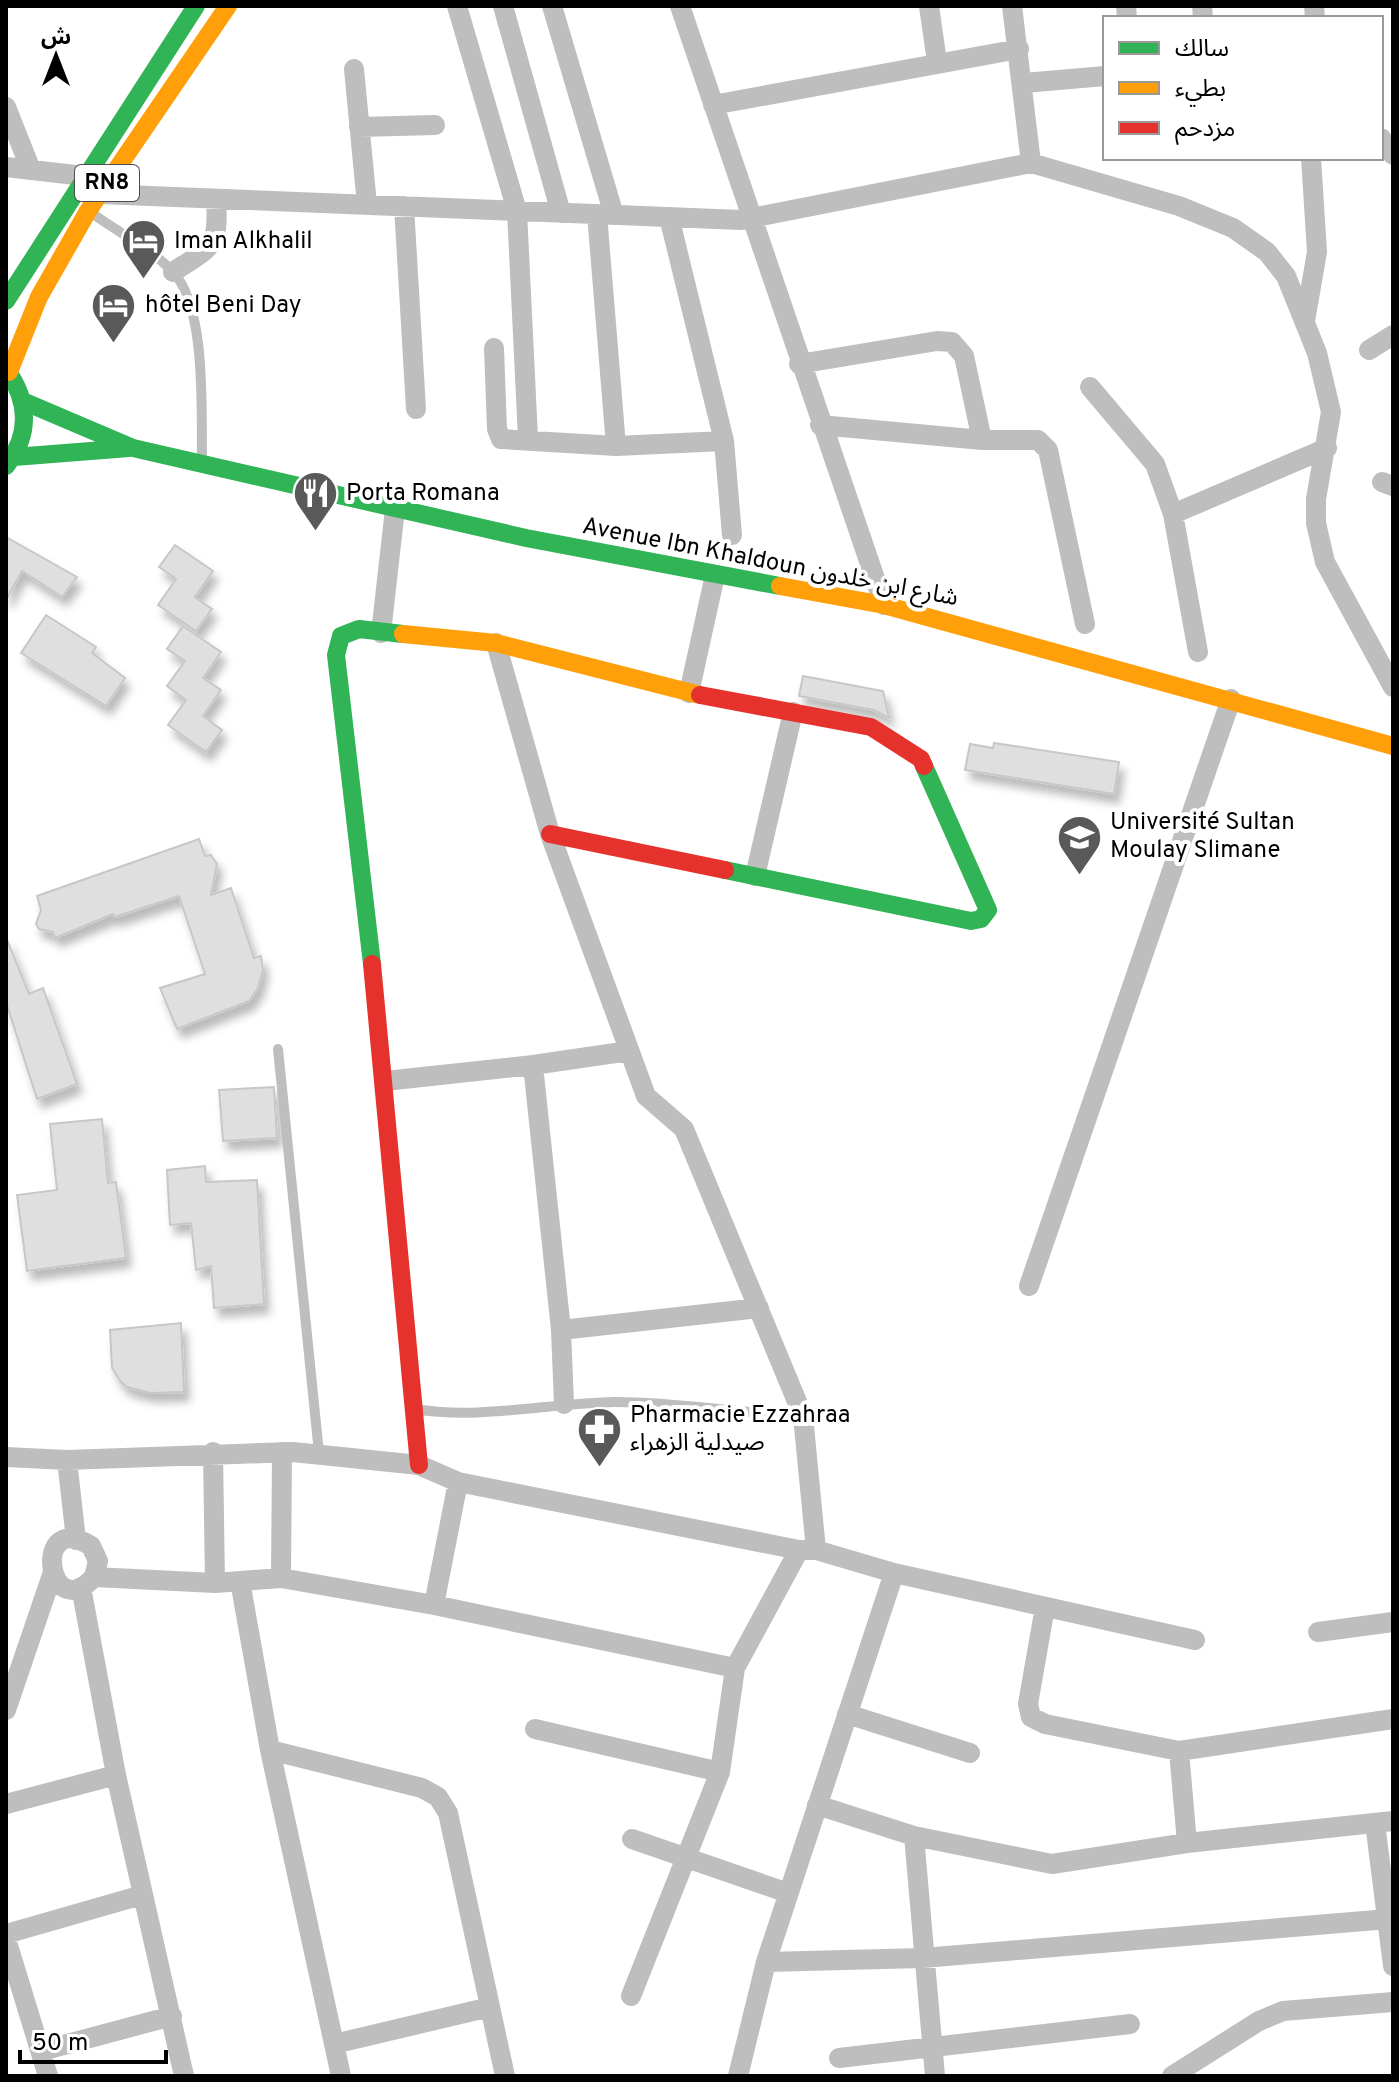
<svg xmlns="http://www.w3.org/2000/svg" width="1399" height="2082" font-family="Overpass,'Noto Sans Arabic',sans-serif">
<defs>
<filter id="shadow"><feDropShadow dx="5" dy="9" stdDeviation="4" flood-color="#0004"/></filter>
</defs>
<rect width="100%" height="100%" fill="#fff"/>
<path fill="#dfdfdf" stroke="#c7c7c7" stroke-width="2" filter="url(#shadow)" d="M6,537L77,577L62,597L22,571L6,600Z
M175,545L213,571L195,597L212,609L196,631L158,605L176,579L159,567Z
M46,615L96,647L92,653L125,678L106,706L21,653Z
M183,626L221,652L203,678L221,690L203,716L222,730L206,752L168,725L186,700L167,686L185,661L167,649Z
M803,676L883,691L889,718L874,710L799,696Z
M994,743L1119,762L1114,794L965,770L970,744L993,748Z
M199,839L205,856L211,855L217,864L211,895L231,888L254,958L261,956L263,970L258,988L249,1001L177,1029L160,988L205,974L179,896L115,917L113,914L55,938L53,932L39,929L36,924L41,910L37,896Z
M6,937L29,994L43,988L77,1084L37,1099L6,1002Z
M274,1087L277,1138L223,1141L219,1090Z
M102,1119L108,1183L116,1182L126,1258L27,1271L17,1195L57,1190L50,1124Z
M205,1166L206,1182L257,1180L264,1304L214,1308L211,1266L196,1270L191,1223L170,1225L167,1170Z
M181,1323L184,1392L151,1393L127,1387L121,1382L112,1368L110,1330Z"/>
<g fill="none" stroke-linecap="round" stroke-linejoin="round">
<path stroke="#bebebe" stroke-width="10" d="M93,214C118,232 152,249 173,272C207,308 201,413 202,460
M278,1049L319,1453
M415,1409C480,1420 549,1403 615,1402C678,1402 740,1413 803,1416"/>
<path stroke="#bebebe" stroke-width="20" d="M457,6L517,211L528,438
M503,6L561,213
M552,6L614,215
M680,6L884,605
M929,6L937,62
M1012,6L1031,163
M1126,6L1127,18
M1202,6L1203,18
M1314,6L1315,18
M354,69L367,205
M1024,83L1105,76
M713,105L1019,49
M6,107L31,170
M359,127L435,125
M1381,138L1393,155
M6,167L84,176
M100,194L741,220L1031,163L1179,206L1233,228L1267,252L1286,276L1317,353L1331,412L1316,499V523L1325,562L1393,687
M404,206L416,409
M597,214L616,446
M669,217L724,441L732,535
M173,272C213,246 219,248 216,199
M1305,321L1317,252L1311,158
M494,348L497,429L501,439L616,446L724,441
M1369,350L1393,335
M799,364L937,341L952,342L964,356L982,440L820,425
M1090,387L1155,464L1173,514L1198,652
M982,440H1038L1048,450L1085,624
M1382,482L1393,486
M1173,514L1327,448
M381,633L395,509
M496,643L550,834L646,1096L684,1129L803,1416L816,1550
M689,693L715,575
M755,876L793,712
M533,1065L561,1330
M385,1081L533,1065L629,1051
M1029,1286L1231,699
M564,1404L561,1330L759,1308
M213,1452L215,1583
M6,1457L67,1460L293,1452L419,1465L458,1482L799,1550H816L894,1573L1195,1640
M67,1460L76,1540
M94,1577L98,1561L91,1546C31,1508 47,1628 94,1577L215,1583L281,1578L434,1605L458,1482
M281,1578L282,1452
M240,1581L270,1750L341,2076
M81,1587L116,1775L184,2076
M434,1605L735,1668
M1045,1607L1028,1704L1031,1717L1045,1724L1179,1751L1393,1719
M1318,1632L1393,1622
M6,1710L52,1575
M847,1714L970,1753
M535,1729L720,1772
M270,1750L422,1788L438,1797L448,1813L505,2076
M1179,1751L1187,1843
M6,1804L116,1775
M817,1805L914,1836L1052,1864L1187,1843L1393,1821
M1375,1823L1393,1966
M914,1836L935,2076
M632,1839L788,1893
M6,1934L142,1895
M6,1939L48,2076
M766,1962L923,1958L1388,1919
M631,1996L720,1772L735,1668L799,1550
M334,2044L490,2007
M41,2051L172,2016
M839,2058L1130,2024
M738,2076L766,1962L894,1573
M1172,2076L1259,2021L1283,2011L1393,2002"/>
<path stroke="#30b455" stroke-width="18" d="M6,301L196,6
M6,369C29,401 31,434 6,466
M25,402L133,448L526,538L780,586
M14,457L129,448
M725,870L971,921L981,919L988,910L924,766
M372,964L336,655L341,636L359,629L403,634"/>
<path stroke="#ff9f0a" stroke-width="18" d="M9,372L39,297L88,211L228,6
M780,586L884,605L1393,746
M403,634L496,643L700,695"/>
<path stroke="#e5322d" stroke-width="18" d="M700,695L871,727L921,759L924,766
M550,834L725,870
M372,964L419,1465"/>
</g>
<defs>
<symbol id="hotel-pin" viewBox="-11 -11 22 30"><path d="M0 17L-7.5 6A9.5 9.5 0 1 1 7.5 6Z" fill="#595959" stroke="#fff"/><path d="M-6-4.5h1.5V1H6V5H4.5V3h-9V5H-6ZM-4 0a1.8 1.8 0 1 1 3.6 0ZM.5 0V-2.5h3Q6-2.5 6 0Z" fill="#fff"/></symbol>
<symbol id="restaurant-pin" viewBox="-11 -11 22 30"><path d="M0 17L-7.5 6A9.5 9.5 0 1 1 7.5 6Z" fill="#595959" stroke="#fff"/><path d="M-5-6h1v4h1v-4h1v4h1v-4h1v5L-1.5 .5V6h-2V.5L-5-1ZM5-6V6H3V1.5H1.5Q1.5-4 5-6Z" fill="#fff"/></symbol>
<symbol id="university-pin" viewBox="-11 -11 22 30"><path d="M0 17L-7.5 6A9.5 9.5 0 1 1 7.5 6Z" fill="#595959" stroke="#fff"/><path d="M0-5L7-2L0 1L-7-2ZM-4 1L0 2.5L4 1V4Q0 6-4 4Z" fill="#fff"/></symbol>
<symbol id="pharmacy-pin" viewBox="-11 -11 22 30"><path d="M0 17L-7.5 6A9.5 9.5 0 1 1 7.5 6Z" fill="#595959" stroke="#fff"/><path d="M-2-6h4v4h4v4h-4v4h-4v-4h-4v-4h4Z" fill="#fff"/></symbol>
</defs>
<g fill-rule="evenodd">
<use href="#hotel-pin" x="118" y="216" width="51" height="69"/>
<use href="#hotel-pin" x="88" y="280" width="51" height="69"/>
<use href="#restaurant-pin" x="290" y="468" width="51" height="69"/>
<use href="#university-pin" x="1054" y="812" width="51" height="69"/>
<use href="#pharmacy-pin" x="574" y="1404" width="51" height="69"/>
</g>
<g text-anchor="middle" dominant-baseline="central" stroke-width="8" stroke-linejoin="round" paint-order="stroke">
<rect fill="#fff" stroke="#4c4c4c" stroke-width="2" x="75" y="165" width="64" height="36" rx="6"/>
<g font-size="22" font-weight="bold" fill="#000">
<text x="107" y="183">RN8</text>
</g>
<g font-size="24" fill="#000" stroke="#fff" text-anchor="start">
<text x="174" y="242">Iman Alkhalil</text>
<text x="145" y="306">hôtel Beni Day</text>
<text x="346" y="494">Porta Romana</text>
<text x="1110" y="823">Université Sultan<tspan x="1110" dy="28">Moulay Slimane</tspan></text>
<text x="630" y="1416">Pharmacie Ezzahraa<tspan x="630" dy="28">صيدلية الزهراء</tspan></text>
</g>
<g font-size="24" fill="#000" stroke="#fff">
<text transform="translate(770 563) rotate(11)">Avenue Ibn Khaldoun شارع ابن خلدون</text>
</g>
</g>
<rect width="1399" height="2082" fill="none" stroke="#000000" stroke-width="16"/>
<rect x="1103" y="16" width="280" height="144" fill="#ffffff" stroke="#999999" stroke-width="2"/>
<rect x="1119" y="42" width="40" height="12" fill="#30b455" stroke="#999999" stroke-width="2"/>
<text x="1175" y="56" font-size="24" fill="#000000">سالك</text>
<rect x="1119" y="82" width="40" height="12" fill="#ff9f0a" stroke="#999999" stroke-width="2"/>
<text x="1175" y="96" font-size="24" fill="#000000">بطيء</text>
<rect x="1119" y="122" width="40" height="12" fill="#e5322d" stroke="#999999" stroke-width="2"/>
<text x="1175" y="136" font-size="24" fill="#000000">مزدحم</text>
<g transform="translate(56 56)" stroke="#ffffff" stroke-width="6" paint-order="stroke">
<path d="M0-6L14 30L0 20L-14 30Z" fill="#000000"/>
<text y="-12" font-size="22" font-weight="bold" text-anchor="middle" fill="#000000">ش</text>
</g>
<path d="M20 2050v12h146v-12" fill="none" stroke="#000000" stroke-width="4"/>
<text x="32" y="2050" font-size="24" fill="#000000" stroke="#ffffff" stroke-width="6" paint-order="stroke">50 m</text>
</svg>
